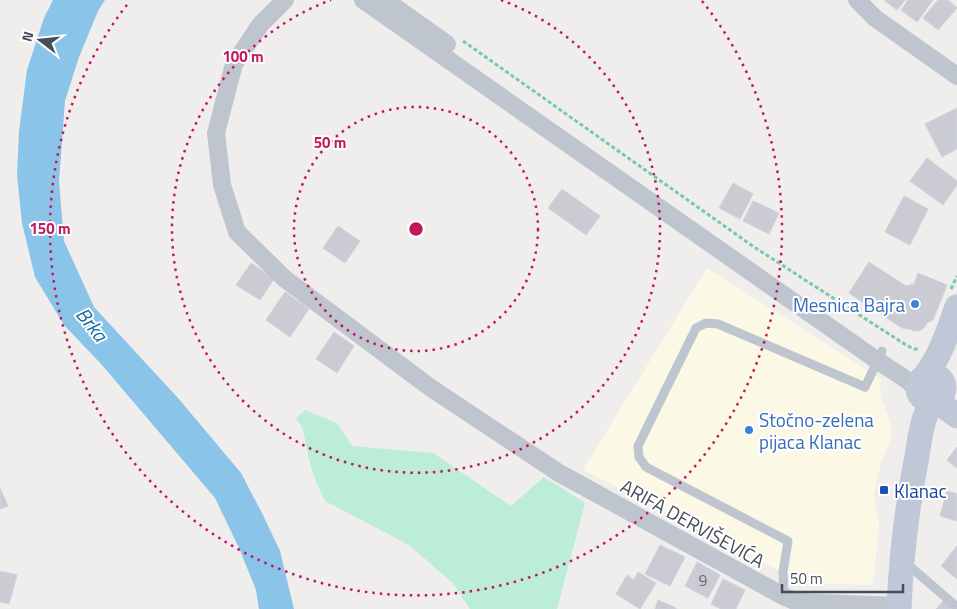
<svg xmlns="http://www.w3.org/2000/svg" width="957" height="609" font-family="'Titillium Web',sans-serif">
<rect width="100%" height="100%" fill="#f0eded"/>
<path fill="#fbf9e6" d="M707,268L881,379L880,389L882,400L890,422L891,438L881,462L874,493L879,526L873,585L804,583L583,470Z"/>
<path fill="#bcedd8" d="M305,410L337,423L352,446L433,453L511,506L544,477L585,503L557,609H470L453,583L409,545L325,501L316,482L309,460L303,429L296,418Z"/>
<path fill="#8ac4e9" d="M53,0H105L98,11L79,57L65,101L59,181L64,241L94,307L178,398L241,473L263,515L280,551L294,609H259L256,590L239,548L215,498L102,365L64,325L35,277L22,223L17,175L19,131L27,70L44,18Z"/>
<path fill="#cacbd3" stroke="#d1d2d9" d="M884,0H905L897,10Z
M908,0H933L917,22L901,10Z
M938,0H948L957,8L938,30L923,18Z
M957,108V149L942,157L925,124Z
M927,158L957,181V185L943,205L910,181Z
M733,183L753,194L740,219L719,208Z
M562,189L600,216L586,235L548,208Z
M904,196L928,209L910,245L885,232Z
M753,201L779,213L769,234L743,221Z
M338,226L360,241L345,263L323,248Z
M869,262L906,286L914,284L918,273L947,285L933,320L927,323L924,328L919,331H914L909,329L902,328L849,293Z
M251,263L274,279L260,300L236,285Z
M285,292L309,309L290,337L266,320Z
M334,332L354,346L337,373L316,359Z
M957,447V468L947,460Z
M0,488L8,506L0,509Z
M947,491L957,494V521L940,516Z
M660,545L685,557L670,586L645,574Z
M957,546V579L941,566Z
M697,562L720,575L708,598L685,586Z
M0,571L17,575L9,604L0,602Z
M638,572L656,583L640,609L616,594L627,575L634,580Z
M723,579L745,590L736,609H721L711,604Z
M945,599L956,609H936Z
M658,600L676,608V609H655Z"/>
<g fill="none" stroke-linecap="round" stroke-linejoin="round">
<path stroke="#75caaf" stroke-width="3" stroke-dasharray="4 2.5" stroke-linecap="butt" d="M463,41L754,247L906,345L914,349H919
M951,289L957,276"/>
<path stroke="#bec5cf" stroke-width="9" d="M906,563L957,607
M784,597L783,572L788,541L646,467L639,457L638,446L696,328L706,323L718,324L865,387L882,351"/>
<path stroke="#bec5cf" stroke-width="18" d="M285,0L260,25L234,64L216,133L222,185L237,232L285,279L431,388L559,473L785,597L797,602L899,606
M363,0L878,361L907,380L917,389
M385,0L447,44
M857,0L875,18L957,76"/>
<path stroke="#c0c7d6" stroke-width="25" d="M918 388a13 13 0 1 1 26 0a13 13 0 1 1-26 0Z
M925,376C941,355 948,331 957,307
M935,400L957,416
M899,609C901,557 907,507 917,456C920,438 922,418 932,401"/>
</g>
<g fill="none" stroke="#c2185b" stroke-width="2.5" stroke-dasharray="2.5 5">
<circle cx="416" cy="229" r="122"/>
<path d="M501 0A244 244 0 1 1 331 0"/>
<path d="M702 1A366 366 0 1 1 130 1"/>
</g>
<g fill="#3f7fe0" stroke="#fff" stroke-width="2">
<circle cx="915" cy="304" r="5"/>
<circle cx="749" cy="430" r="5"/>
</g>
<rect fill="#1a4fb4" stroke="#fff" stroke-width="2" x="879" y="485" width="10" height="10" rx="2.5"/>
<g text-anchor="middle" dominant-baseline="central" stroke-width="4" stroke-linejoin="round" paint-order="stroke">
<g font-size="16" fill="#676c78">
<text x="703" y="580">9</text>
</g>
<g font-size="19" fill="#366cbe" stroke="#fff" text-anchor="end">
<text x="905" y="304">Mesnica Bajra</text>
<text x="759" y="419" text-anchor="start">Stočno-zelena<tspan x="759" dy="22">pijaca Klanac</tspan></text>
</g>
<g font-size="19" fill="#164399" stroke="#fff" text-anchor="start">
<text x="894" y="490">Klanac</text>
</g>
<g font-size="19" fill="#464d5a" stroke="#fff">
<text transform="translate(693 523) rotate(29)">ARIFA DERVIŠEVIĆA</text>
</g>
<g font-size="20" font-style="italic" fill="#106aa3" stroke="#fff">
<text transform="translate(92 324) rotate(51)">Brka</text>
</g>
</g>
<circle cx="416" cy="229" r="8" fill="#c2185b" stroke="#fff" stroke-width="2.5"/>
<g font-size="15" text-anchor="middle" font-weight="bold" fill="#c2185b" stroke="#fff" stroke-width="4" stroke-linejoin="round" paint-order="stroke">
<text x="243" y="62">100 m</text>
<text x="330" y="148">50 m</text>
<text x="50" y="234">150 m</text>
</g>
<g transform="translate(40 40) rotate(286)" stroke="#ffffff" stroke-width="4" paint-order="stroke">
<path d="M0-4L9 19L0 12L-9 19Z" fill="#464d5a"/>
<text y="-8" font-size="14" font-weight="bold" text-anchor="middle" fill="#464d5a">N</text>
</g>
<path d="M782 584v8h121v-8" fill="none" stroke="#464d5a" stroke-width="2.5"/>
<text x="790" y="584" font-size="15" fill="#464d5a" stroke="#ffffff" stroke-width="4" paint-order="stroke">50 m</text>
</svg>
